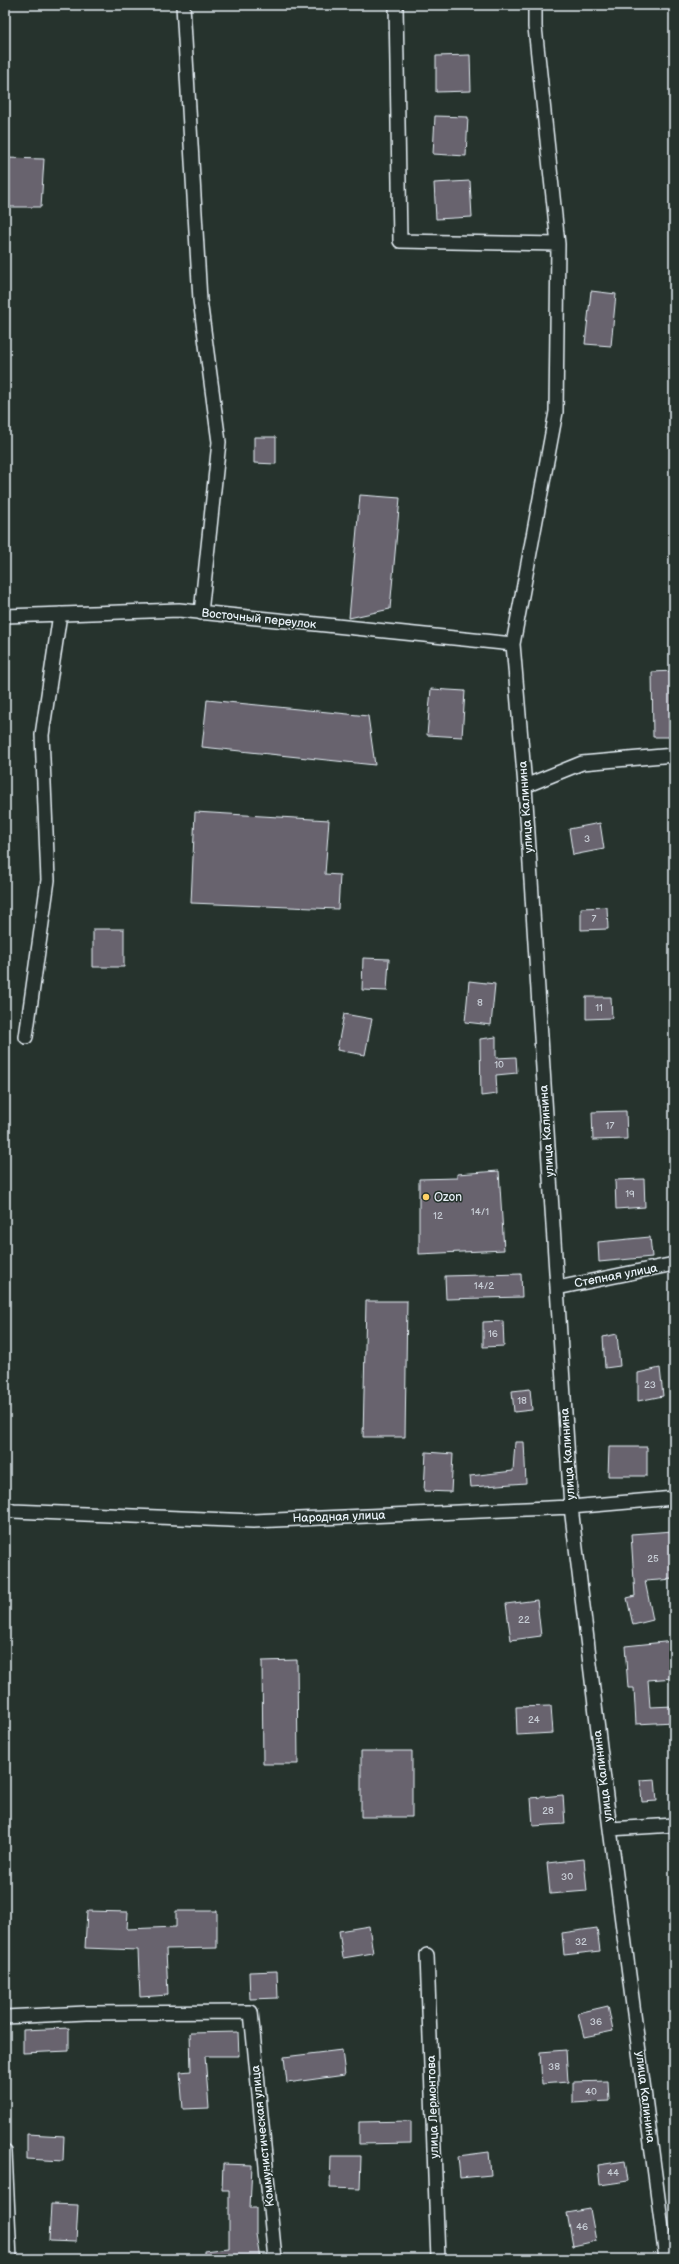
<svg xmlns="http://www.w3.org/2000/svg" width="679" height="2264" font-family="'Balsamiq Sans',sans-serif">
<rect width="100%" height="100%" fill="#26332d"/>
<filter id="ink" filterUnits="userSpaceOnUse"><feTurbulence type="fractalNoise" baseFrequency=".025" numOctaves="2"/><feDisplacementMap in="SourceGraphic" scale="8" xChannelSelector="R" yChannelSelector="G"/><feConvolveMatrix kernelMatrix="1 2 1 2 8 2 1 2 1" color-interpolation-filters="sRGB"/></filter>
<g filter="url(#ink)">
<path fill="#67636e" stroke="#e8f1f8" d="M470,55L471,91L436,92V56Z
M435,116L468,117L466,156L433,154Z
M5,158L44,159L41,207H5Z
M470,181L472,217L436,219L434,183Z
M591,291L616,294L611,346L585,344Z
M254,437H276V464L254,463Z
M360,495L400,498L390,609L349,618Z
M674,671V737H653L652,672Z
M431,689L465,691L462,737L427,735Z
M207,700L368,716L375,765L202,747Z
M195,812L329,820L325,874L340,875L338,909L191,903Z
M600,823L604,849L573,855L569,829Z
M607,907L608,929L581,930V908Z
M93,929H124V967H93Z
M363,958L389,959L387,991L362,990Z
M469,981L495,984L491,1025L465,1022Z
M586,997H611L612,1018L586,1019Z
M344,1014L372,1019L365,1055L337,1050Z
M496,1037V1058L516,1057L517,1073L496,1075L497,1094L481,1096L480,1039Z
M626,1111L627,1139L593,1140L592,1112Z
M499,1171L504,1250L419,1254V1179L457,1178V1174Z
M644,1179L645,1207L616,1209L615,1180Z
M650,1237L652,1257L599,1262L598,1242Z
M521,1274L522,1297L446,1299L445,1276Z
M366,1301H407L405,1437H363Z
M503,1321L504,1346L483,1347V1322Z
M617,1334L620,1366L605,1368L603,1337Z
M660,1368L663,1396L638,1401V1373Z
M530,1389L532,1410L514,1412L512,1391Z
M515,1442H524L526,1483L471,1487L470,1476L513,1471Z
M609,1447H647V1476H608Z
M426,1452L453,1454L451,1492L424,1491Z
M673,1531L674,1579L645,1581L653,1620L633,1625L627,1598L635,1596L631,1534Z
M537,1600L541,1636L511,1640L506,1604Z
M674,1641V1678L648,1680L650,1707L674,1706V1722L636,1724L634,1688H628L625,1646Z
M297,1660L298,1764H263L262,1661Z
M551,1706L553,1733L517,1735L516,1707Z
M361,1751H412V1817H361Z
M655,1779L657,1801L642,1802L640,1780Z
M563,1795L565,1824L533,1826L531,1798Z
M584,1859L587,1891L550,1894L547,1863Z
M87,1911L128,1912L127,1929L176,1927V1911H217V1948L166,1949L168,1995L140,1997L138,1950L85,1948Z
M369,1926L373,1953L343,1958L339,1931Z
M597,1928L600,1951L564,1955L562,1933Z
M277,1971L278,1998L250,1999L249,1972Z
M608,2006L613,2031L584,2037L578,2013Z
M69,2028V2051L23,2053V2030Z
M238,2032L239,2056H205L209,2108L183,2109L180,2072L191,2071L190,2033Z
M342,2050L345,2075L287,2083L284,2057Z
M566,2050L568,2082L542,2084L540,2052Z
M608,2081L609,2101L573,2103V2082Z
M411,2121V2143L359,2144V2122Z
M27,2134L64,2136L63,2161L27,2159Z
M489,2152L491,2175L460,2178L458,2156Z
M331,2156H361L360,2189L330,2188Z
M625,2161L628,2181L600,2185L598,2165Z
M223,2164L252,2165L250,2208H256V2234L260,2259H204V2251L229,2248V2190H222Z
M51,2204L78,2205L76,2242L49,2241Z
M590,2209L596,2241L573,2246L567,2213Z"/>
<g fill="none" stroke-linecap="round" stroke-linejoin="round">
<defs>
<path id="street" d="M183,5L200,300L219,442L201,613
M396,5L400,241L558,244
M535,5V27L558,244L556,412L513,644L525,786L571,1507L610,1829L666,2259
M5,616L179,610L513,644
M525,786L582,763L674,755
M26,1037L48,880L42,735L60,614
M557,1288L674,1264
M5,1508L13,1511L253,1521L571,1507L674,1498
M610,1829L674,1825
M427,1955L438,2259
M5,2017L86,2013L251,2012L275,2259
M5,2152L10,2259"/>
</defs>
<use href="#street" stroke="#e8f1f8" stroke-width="16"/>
<use href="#street" stroke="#26332d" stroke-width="13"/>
</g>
</g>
<circle fill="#ffd166" stroke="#26332d" stroke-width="1.5" cx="426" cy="1197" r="4"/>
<g text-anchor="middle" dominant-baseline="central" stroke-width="3" stroke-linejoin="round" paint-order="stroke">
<g font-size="10" fill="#c8ced6">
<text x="587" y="839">3</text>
<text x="594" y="919">7</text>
<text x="480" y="1003">8</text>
<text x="599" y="1008">11</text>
<text x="499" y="1065">10</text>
<text x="610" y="1126">17</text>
<text x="630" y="1194">19</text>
<text x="480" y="1212">14/1</text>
<text x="438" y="1216">12</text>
<text x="484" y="1286">14/2</text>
<text x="493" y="1334">16</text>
<text x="650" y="1385">23</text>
<text x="522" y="1401">18</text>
<text x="653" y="1559">25</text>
<text x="524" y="1620">22</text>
<text x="534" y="1720">24</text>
<text x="548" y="1811">28</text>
<text x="567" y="1877">30</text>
<text x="581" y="1942">32</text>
<text x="596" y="2022">36</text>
<text x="554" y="2067">38</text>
<text x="591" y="2092">40</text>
<text x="613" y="2173">44</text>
<text x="582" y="2227">46</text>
</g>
<g font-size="12" fill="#e8f1f8" stroke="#26332d">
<text transform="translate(259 619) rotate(6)">Восточный переулок</text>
<text transform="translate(526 807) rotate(-94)">улица Калинина</text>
<text transform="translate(547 1131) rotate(-94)">улица Калинина</text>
<text transform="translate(616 1276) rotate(-11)">Степная улица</text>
<text transform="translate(568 1454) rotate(-94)">улица Калинина</text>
<text transform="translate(339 1517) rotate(-2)">Народная улица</text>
<text transform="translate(603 1776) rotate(-97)">улица Калинина</text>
<text transform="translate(645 2097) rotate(83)">улица Калинина</text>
<text transform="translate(433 2107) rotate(-92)">улица Лермонтова</text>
<text transform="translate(263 2136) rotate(-96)">Коммунистическая улица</text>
</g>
<g font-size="12" fill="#e8f1f8" stroke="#26332d" text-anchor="start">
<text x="434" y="1197">Ozon</text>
</g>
</g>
<rect width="679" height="2264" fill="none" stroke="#26332d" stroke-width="20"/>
<rect x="10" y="10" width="659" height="2244" fill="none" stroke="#e8f1f8" stroke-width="1.5" filter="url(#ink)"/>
</svg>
